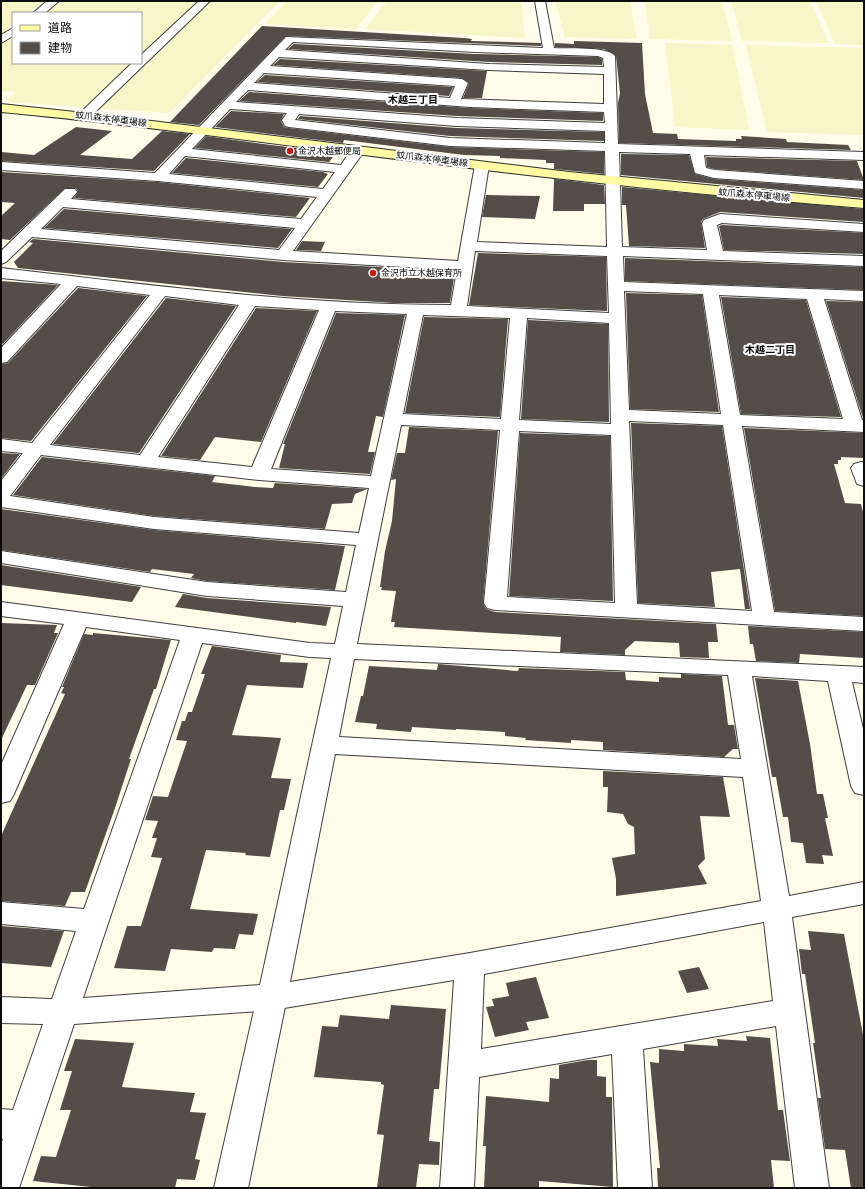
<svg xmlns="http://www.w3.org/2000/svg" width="865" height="1189" font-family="'Times New Roman','Noto Sans JP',serif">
<rect width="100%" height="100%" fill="#fffcea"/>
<path fill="#f7f6c8" d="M1,1H45L29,13H13V25L1,34Z
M59,1H199L141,54V13H43Z
M208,1H280L169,113L95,108Z
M287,1H378L356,29L265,24Z
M387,1H521L525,38L365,29Z
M555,1H630L637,39L565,37Z
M645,1H722L732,41L650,39Z
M731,1H810L828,43L742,41Z
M816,1H864V45L835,44Z
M13,36V63H132L84,107L5,102L16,92L1,91V45Z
M665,43L732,45L749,130L675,127Z
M746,45L864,48V135L767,132Z"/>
<path fill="#554d47" d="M262,26L464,38L472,39L471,41L541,43V46L286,36L199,125L170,122Z
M574,41L642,43L645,94L653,133L677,134L678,139L736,141V139H742L741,136L786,139L787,142L848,145L851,150L619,143L618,103L620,93L616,56L604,49L555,47V43L574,44Z
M294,44L475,54L598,57L602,59V65L489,62L288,49Z
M280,59L487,71L482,98H463L469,83L462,78L273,65Z
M265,75L453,87L449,96L257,82Z
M249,92L470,108L603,113V121L457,116L239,101Z
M231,111L284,114L281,121L284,127L289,128L450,147L604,152V174L554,169V163H546V160L500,158V156L464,155L344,140L343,143L215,127Z
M300,116L457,128L604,132V141L450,136L298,119Z
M76,127L112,131L80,155L132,159L162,131L190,134L154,171L1,161V152L34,155Z
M206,136L263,144L336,153L329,162L195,148Z
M621,154L689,155L695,174L714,179L864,190V198L621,175Z
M706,157L857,161L864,180L715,169L707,167Z
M186,158L323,172L328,174L318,187L172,173Z
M1,172L158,182L310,198L296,217L74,198L78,192L76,188H65L10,240L1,239V216L15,203L1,202Z
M554,179L604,185L605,204H584V211H553Z
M622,187L864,209V222L720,212L703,219L701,222L705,248L629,246L626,205H622Z
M486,195L540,196L535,219L482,217Z
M64,209L292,229L278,248L44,228Z
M722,225L864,233V254L724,250L719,226Z
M33,239L283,262L455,271L450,303H394L282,296L18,268L14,262L33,243L29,242Z
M302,241L325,242L321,251L296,250Z
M478,253L606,257L607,311L469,305Z
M625,258L864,267V290L625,281Z
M1,281L58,285L1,346Z
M78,288L147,296L31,441L1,438V364L8,363Z
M626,293L702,295L719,412L630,409Z
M721,297L806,300L841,417L741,414Z
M166,298L236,306L139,453L53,444Z
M826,301L864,302V418H863Z
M256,308L317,311L261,442L215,437L200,460L161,456Z
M336,313L405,315L383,417L376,416L368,452H375L370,474L279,468L285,444H283Z
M424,317L508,319L500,417L405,413Z
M528,320L608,324L609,422L521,419Z
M631,423L722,426L750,609H745L740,569L711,572L715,607L638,603Z
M409,427L498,431L483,603L486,609L495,612L716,624L718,642H708L709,658L680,657L679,643L635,641L625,650V655L560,652L561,637L394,627L395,622H391L396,591L381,590L382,587H380L385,551L392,521L396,479L391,480L397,453H405Z
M744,428L864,433V458L841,457V460H838V464H834L845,503L861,504L864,516V616L775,611Z
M520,433L610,436L613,601L509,596Z
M1,453L20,454L1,479Z
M42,457L215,476L212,482L255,487L273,488L275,483L367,489L355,494L352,503L332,504L325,529L154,516L13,495Z
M1,509L154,530L345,546L335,590L207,581L191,578L194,574L152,569L150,572L1,550Z
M1,565L141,587L132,602L1,585Z
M183,594L207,598L331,607L326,626L296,622V623L175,607Z
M1,623L57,625L54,633H58L35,685H27L1,740Z
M748,626L864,632V658L800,654L799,663L756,661L753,644H750Z
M93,633L171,640L156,689H154L129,759H131L114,811L85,892H71L65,906L1,901V836L65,694L61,693L64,687H62L84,634L93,635Z
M212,646L281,655L280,662L308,663L303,688L247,685L232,735L281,738L271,778L291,779L284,810H280L270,857L245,855L246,853L206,850L190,909L258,914L253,935L239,934L235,949L214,948L212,952L171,949L165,971L114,968L127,926H141L162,858L151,857L157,838H152L158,821L145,820L153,796L168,797L187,741L176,740L182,721H185L188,712H192L205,674H201Z
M438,664L518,671L519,668L625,672L626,680L659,682V677L681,678V674L722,676L728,725H734L738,749H733L724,757L603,750V742L571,740V743L525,740L526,738L505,736V732L456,729V730L412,727L411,732L376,729L377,724L355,722L361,696H363L369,666L437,670Z
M755,678L798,681L810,744L817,794H823L828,818H825L833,856L822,855L824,864L806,863L803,843L791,842L788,817H783L776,777H772Z
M603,771L723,777L730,817L700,816L705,859L698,866L707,884L616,896V879L612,858L635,854L634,827L628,824L623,814L607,812L608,787H603Z
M1,926L64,931L51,967L1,963Z
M808,931L844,934L864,1040V1188H851L845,1150L825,1149L818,1098H821L813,1043H815L805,974H802L799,949L811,950Z
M699,967L709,989L687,993L678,971Z
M536,977L549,1018L526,1022L529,1030L495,1037L486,1007L494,1006L492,999L509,996L506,983Z
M391,1005L446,1009L439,1089H434L429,1141L440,1142L439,1165L419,1164L416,1188H377L384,1135L377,1134L384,1085L381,1084V1082L314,1077L322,1026L338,1027L340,1015L389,1019Z
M746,1036L770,1038L778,1110H783L790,1161L771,1160L774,1188H658L657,1168H660L650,1062L659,1063V1049L684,1051V1044L718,1046L717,1039L747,1041Z
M75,1039L134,1043L122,1087L195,1093L190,1112L206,1113L195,1159L200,1160L195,1180L177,1179L175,1188H101L33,1181L41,1156L56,1157L71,1110H60L72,1071H64Z
M588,1060H597V1076L606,1077V1097H612L613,1187L539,1181V1188H484L486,1146H483L486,1096L549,1102L550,1078L559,1079V1065Z"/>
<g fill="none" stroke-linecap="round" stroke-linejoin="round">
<defs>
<path id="minor" d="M47,1H59L45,13H33Z
M199,1H210L88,119H80L78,116L80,113L132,63H141V55Z
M535,1H545L554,48C567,49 607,46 615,56L618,144L864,152V160L704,155L706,168L715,170L864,181V189L714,178L695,173L690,154L619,152L622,247L707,250L702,223L704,220L720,214L864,224V232L722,223L717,225L723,251L864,256V266L623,256L624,282L864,291V301L824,299L862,420H864V432L742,426L774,612L864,617V631L495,610L487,608L484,603L500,430L401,425L357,644L864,667V683L852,682L864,733V795L855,793L851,786L828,681L752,676L789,896L864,882V904L792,917L829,1188H795L776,1026L643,1049L652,1188H618L612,1054L479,1077L474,1188H440L454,980L272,1010L74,1024L19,1188H1V1143L3,1139H1V1109L13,1110L43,1024L1,1023V997L52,999L76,931L1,924V902L84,909L180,640L86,627L14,794L10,801L1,803V765L64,624L1,616V602L310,643L335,644L343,606L207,596L1,563V551L207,582L346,592L356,545L154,529L1,507V481L23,453L1,451V439L32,443L150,295L77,286L7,362L1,363V348L61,284L1,278V268C150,285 300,305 451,305L457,270L283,260L32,237L6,262L1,264V251L65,189H75L77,192L71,199L301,219L317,197L158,181L1,170V162L155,173L286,37L543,48ZM293,42L475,52L598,56L603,58L604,67L489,64L285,50ZM279,57L489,70L604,74V104L461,99L468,83L462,79L270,66ZM264,73L455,86L450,98L254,83ZM248,90L470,107L604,112L605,123L457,118L236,102ZM230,109L287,113L282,120L285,126L289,127L450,146L605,151L607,247L477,242L489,165L487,162H477L475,165L458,261L293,251L365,150L363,147H353L341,165L192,149ZM299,114L457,126L605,131V143L450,138L295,120ZM185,156L335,172L323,189L169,174ZM63,207L295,228L279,250L41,229ZM475,251L607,256L609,313L467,306ZM624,291L703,294L721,414L629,410ZM719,295L807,299L843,419L740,415ZM165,296L239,305L140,455L50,445ZM255,306L319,310L252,467L158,457ZM335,311L407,314L371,476L271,469ZM423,315L510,318L501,419L403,414ZM527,318L609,323L611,424L519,420ZM629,421L723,425L752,611L637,604ZM519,431L611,435L615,603L507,597ZM41,455L259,480L369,488L359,533L154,517L10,496ZM202,643L310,657L331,658L260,985L83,998ZM354,659L728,675L741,759L339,737ZM335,754L743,777L761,901L470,953L290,982ZM764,922L773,1001L481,1049L484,974Z
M13,28V36L1,43V35Z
M861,462H864V486L857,484L851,468L854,464Z"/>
<path id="tertiary" d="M272,984L283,988L287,997L248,1188H214L257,997L261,988Z"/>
<path id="secondary" d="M1,104L103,115L569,172L864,200V208C716,196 569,181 421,162C281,145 141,125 1,112Z"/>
</defs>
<use href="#minor" stroke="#3e3e3e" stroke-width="2"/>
<use href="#tertiary" stroke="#3e3e3e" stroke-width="2"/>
<use href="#secondary" stroke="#2d2d2d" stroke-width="2"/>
<use href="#minor" fill="#fff" fill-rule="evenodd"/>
<use href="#tertiary" fill="#fff" fill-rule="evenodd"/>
<use href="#secondary" fill="#fffba5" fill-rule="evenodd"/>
</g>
<g fill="#c51e1a" stroke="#fff" stroke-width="1.5">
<circle cx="290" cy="151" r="4"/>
<circle cx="373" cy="273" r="4"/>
</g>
<g text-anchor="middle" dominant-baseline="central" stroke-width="4" stroke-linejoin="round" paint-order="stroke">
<g font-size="9" fill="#0b0b0b" stroke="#fff">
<text transform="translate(111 119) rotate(7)">蚊爪森本停車場線</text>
<text transform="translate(432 159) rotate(7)">蚊爪森本停車場線</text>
<text transform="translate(754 195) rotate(5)">蚊爪森本停車場線</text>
</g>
<g font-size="9" fill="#0b0b0b" stroke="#fff" text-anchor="start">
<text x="298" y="151">金沢木越郵便局</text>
<text x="381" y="273">金沢市立木越保育所</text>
</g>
<g font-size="10" font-weight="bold" fill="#0b0b0b" stroke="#fff">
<text x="413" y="99">木越三丁目</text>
<text x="770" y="349">木越二丁目</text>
</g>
</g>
<rect width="865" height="1189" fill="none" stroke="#0b0b0b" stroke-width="4"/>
<rect x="12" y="12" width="130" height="52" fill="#ffffff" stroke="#9d9d9d"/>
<rect x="20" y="25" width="20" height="6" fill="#fffba5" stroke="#9d9d9d"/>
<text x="48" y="32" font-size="12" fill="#0b0b0b">道路</text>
<rect x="20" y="42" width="20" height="12" fill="#554d47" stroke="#9d9d9d"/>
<text x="48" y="52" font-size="12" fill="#0b0b0b">建物</text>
</svg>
